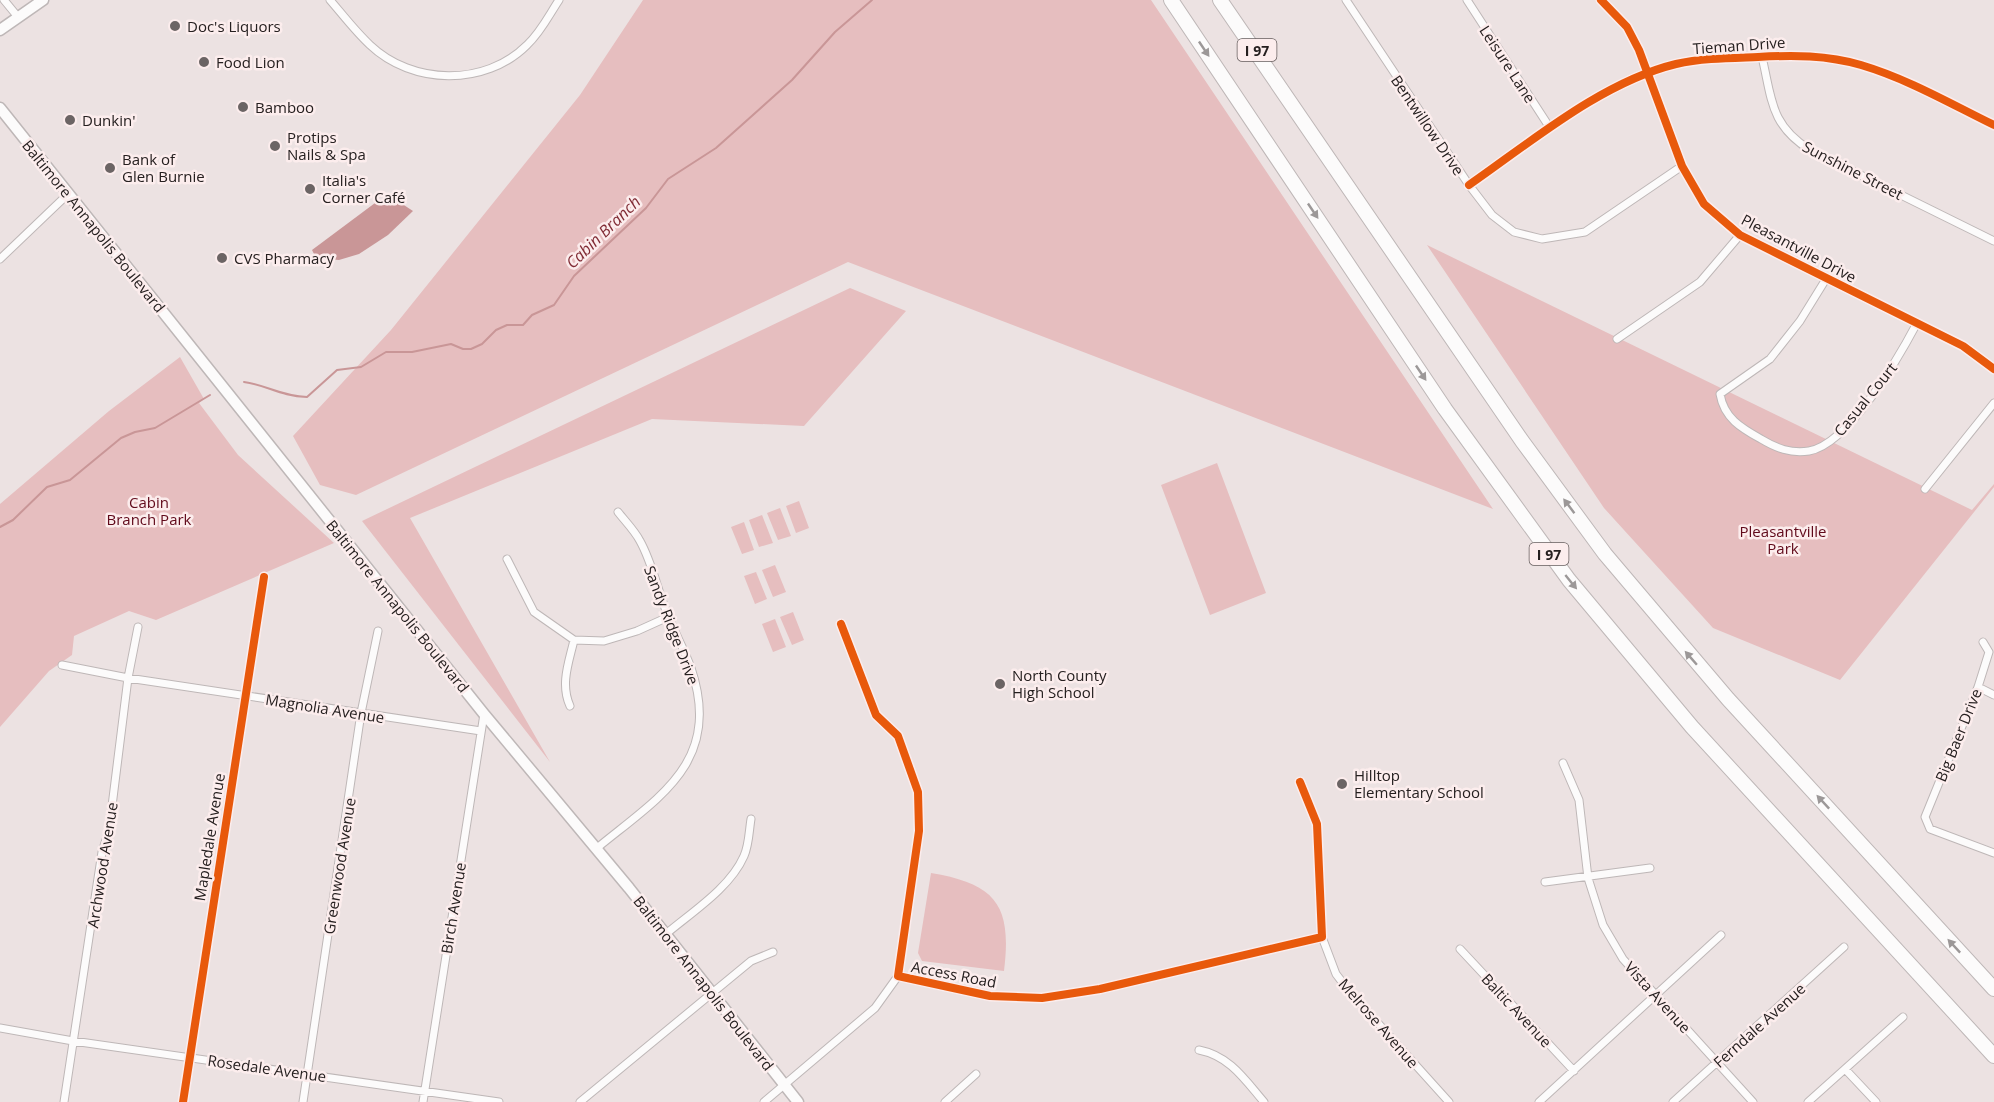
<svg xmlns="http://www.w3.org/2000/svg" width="1994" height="1102" font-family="'Open Sans',sans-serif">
<rect width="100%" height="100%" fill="#ece2e2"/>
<path fill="#e6bebf" d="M643,0H1151L1493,509L848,262L356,495L320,485L293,436L391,330L580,95Z
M1427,245L1972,510L1994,484V487L1840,680L1713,628L1604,508Z
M850,288L906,311L804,426L652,419L410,518L550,762L362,521Z
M180,357L204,399L199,403L238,455L334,543L156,620L129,611L74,636L72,655L49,671L0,727V504L109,411Z
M1217,463L1266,593L1210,615L1161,485Z
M799,501L809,528L796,533L786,506Z
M780,508L791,536L778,540L767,513Z
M762,515L773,543L759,547L749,520Z
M744,522L754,550L742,554L731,527Z
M775,565L786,592L773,597L762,570Z
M756,572L767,599L755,604L744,576Z
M793,612L804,640L792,645L780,617Z
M775,619L786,647L773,652L762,624Z
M931,873C997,884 1012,906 1004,971L922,961L918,953Z"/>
<path fill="#c99697" d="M393,198L413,211L388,235L359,254L339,260L316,258L312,250L375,203Z"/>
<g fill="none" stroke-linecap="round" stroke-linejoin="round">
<path stroke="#c99697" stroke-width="2" d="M244,382C267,385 280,396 307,397L337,370L361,367L386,352H412L451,344L463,349H471L482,344L496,330L507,325H523L532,315L554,305L574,276L646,208L668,179L716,148L792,80L835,32L872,0
M0,527L13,520L47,487L70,480L121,438L135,432L155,428L210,395"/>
<defs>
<path id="minor" d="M4,0L18,17
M330,0C343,15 355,31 370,45C412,85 485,87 527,45C541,32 549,15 559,0
M1346,0L1469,185L1492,215L1514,232L1542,239L1585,232L1682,166
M1467,0L1550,128
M1601,0L1627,27L1639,50L1682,166L1704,204L1740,235L1963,346L1994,369
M1762,57C1772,99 1770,125 1810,150L1994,241
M1469,185C1531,142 1602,82 1676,64C1703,58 1731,58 1758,57C1793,55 1827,55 1861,65C1908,79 1951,104 1994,125
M0,259L68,194
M1826,279L1800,321L1770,359L1720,394C1724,418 1741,428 1761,439C1776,448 1791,454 1809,451C1849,444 1899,357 1917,323
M1617,339L1700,282L1740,235
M1925,489L1994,403
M507,559L534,612L574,640L604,641L637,631L668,617
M841,624L876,715L898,736L918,792L919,831L898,976L990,996L1042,998L1100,989L1322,937L1317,824L1300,782
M1983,642L1989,652L1978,687L1925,817L1930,829L1994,853
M62,665L128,678L481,731
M1978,687L1994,695
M570,706C560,684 569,662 574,640
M1563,763L1579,800L1588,878L1603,925L1623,959L1753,1102
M597,848C659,797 723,762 691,668C685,651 676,635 669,618C658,593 653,564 640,541C635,531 625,521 618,512
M1545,882L1650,868
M666,934C692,912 730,888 744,856C749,845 749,831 751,819
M1322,937L1336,974L1349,991L1449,1102
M1460,949L1574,1071
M0,1028L73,1041L499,1102
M1199,1050C1230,1056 1245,1080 1264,1102
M1845,1069L1876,1102
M64,1102L102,852L109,830L128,678L138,627
M183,1102L264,577
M303,1102L361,713L378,631
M423,1102L484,714
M580,1102L751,961L773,952
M764,1102L875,1008L898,976
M945,1102L976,1074
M1539,1102L1721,935
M1673,1102L1844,947
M1808,1102L1903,1017"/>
<path id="secondary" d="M0,30L43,0
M0,108L484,714L629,888L798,1102"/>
<path id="motorway" d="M1171,0L1445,409L1569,580L1692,727L1994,1056
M1220,0L1522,441L1605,554L1728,699L1994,989"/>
</defs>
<use href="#minor" stroke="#beb7b7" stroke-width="9"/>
<use href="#secondary" stroke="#beb7b7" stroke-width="13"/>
<use href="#motorway" stroke="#beb7b7" stroke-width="16"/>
<use href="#minor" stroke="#fcfbfb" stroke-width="7"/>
<use href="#secondary" stroke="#fcfbfb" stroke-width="10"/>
<use href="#motorway" stroke="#fcfbfb" stroke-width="14"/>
<defs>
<path id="cycleway" d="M1601,0L1627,27L1639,50L1682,166L1704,204L1740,235L1963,346L1994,369
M1469,185C1531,142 1602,82 1676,64C1703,58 1731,58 1758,57C1793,55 1827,55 1861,65C1908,79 1951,104 1994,125
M841,624L876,715L898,736L918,792L919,831L898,976L990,996L1042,998L1100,989L1322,937L1317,824L1300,782
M183,1102L264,577"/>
</defs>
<use href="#cycleway" stroke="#fceded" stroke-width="11"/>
<use href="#cycleway" stroke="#e8590c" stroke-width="8"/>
</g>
<defs><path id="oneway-solid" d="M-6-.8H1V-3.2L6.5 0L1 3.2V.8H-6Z" transform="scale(1.5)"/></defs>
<g fill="#9c9898">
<use href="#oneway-solid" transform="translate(1204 49) rotate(56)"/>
<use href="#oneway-solid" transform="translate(1313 211) rotate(56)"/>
<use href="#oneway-solid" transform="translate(1421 373) rotate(56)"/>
<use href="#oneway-solid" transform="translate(1569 506) rotate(-127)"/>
<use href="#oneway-solid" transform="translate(1571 582) rotate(51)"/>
<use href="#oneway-solid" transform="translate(1691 658) rotate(-131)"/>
<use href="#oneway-solid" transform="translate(1823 802) rotate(-133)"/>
<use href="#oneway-solid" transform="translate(1954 946) rotate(-133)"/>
</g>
<g fill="#6b6464" stroke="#fceded" stroke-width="2">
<circle cx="175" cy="26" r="6"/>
<circle cx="204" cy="62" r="6"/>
<circle cx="243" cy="107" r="6"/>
<circle cx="70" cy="120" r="6"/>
<circle cx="275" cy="146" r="6"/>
<circle cx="110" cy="168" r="6"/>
<circle cx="310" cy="189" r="6"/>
<circle cx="222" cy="258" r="6"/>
<circle cx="1000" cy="684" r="6"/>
<circle cx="1342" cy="784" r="6"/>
</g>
<g text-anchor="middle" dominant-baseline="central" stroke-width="5" stroke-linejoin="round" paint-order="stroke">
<g fill="#fceded" stroke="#665e5e" stroke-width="1.5">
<rect x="1237.5" y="39" width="39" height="22" rx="4.5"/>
<rect x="1529.5" y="543" width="39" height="22" rx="4.5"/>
</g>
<g font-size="14" font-weight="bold" fill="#262020">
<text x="1257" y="50">I 97</text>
<text x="1549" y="554">I 97</text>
</g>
<g font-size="15" fill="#262020" stroke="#fceded" text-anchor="start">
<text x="187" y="26">Doc's Liquors</text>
<text x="216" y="62">Food Lion</text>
<text x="255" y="107">Bamboo</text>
<text x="82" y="120">Dunkin'</text>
<text x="287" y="137">Protips<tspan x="287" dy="17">Nails &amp; Spa</tspan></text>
<text x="122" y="159">Bank of<tspan x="122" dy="17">Glen Burnie</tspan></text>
<text x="322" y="180">Italia's<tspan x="322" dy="17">Corner Café</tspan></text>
<text x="234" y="258">CVS Pharmacy</text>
<text x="1012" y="675">North County<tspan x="1012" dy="17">High School</tspan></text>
<text x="1354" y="775">Hilltop<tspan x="1354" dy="17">Elementary School</tspan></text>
</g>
<g font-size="15" fill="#262020" stroke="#fceded">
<text transform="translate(1739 45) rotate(-4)">Tieman Drive</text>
<text transform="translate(1508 64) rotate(57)">Leisure Lane</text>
<text transform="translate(1428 125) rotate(56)">Bentwillow Drive</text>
<text transform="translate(1853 170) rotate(27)">Sunshine Street</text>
<text transform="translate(94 226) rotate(51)">Baltimore Annapolis Boulevard</text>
<text transform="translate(1799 248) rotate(28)">Pleasantville Drive</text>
<text transform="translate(1865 399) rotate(-51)">Casual Court</text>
<text transform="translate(398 606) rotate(51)">Baltimore Annapolis Boulevard</text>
<text transform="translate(672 625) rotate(69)">Sandy Ridge Drive</text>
<text transform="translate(325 708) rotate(9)">Magnolia Avenue</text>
<text transform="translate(1958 735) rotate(-68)">Big Baer Drive</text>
<text transform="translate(209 837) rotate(-81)">Mapledale Avenue</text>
<text transform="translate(102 865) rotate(-81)">Archwood Avenue</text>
<text transform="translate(339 866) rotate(-81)">Greenwood Avenue</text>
<text transform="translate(453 908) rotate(-81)">Birch Avenue</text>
<text transform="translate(954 974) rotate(11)">Access Road</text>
<text transform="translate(704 983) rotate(52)">Baltimore Annapolis Boulevard</text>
<text transform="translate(1658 997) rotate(48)">Vista Avenue</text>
<text transform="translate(1517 1010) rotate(47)">Baltic Avenue</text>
<text transform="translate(1379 1023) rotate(49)">Melrose Avenue</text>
<text transform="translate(1759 1025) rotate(-42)">Ferndale Avenue</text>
<text transform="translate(267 1068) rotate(8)">Rosedale Avenue</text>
</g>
<g font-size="15" fill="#60091a" stroke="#fceded">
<text x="149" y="502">Cabin<tspan x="149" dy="17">Branch Park</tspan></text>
<text x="1783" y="531">Pleasantville<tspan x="1783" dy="17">Park</tspan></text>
</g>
<g font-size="16" font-style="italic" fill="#812c35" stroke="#fceded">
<text transform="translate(603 232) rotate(-44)">Cabin Branch</text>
</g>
</g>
</svg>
